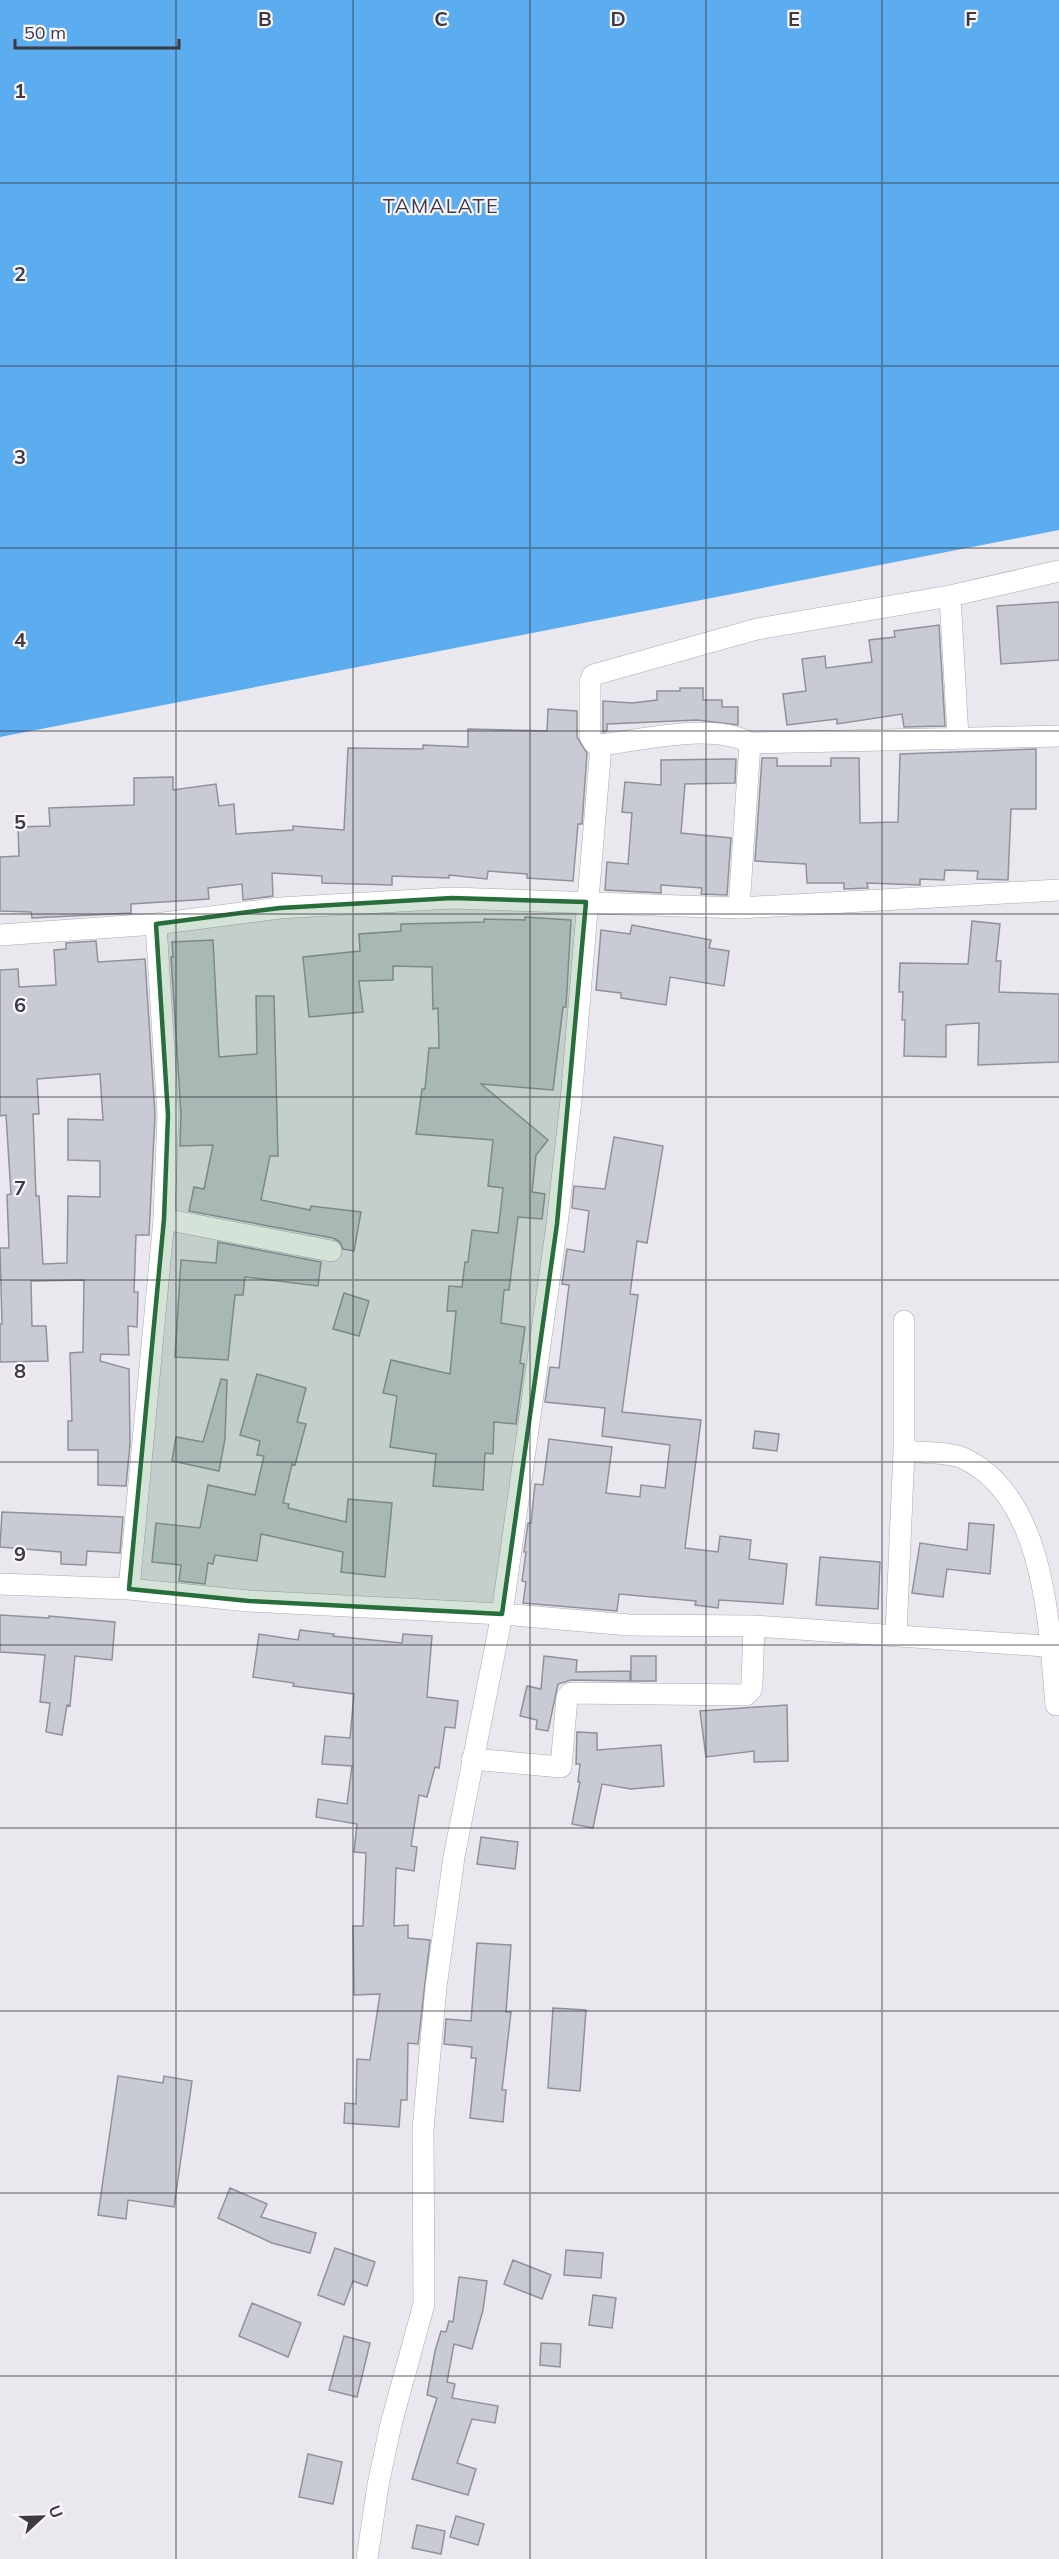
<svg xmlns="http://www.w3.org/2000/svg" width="1059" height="2559" font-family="Mulish,sans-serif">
<rect width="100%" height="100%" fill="#ebe7ef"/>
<path fill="#5cadf0" d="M0,0H1059V530L0,737Z"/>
<path fill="#c9cbd4" stroke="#90919a" stroke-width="1.5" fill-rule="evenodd" d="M1059,602V660L1001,664L997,606Z
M939,625L945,726L904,727L902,714L837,724V719L787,725L783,694L806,691L802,659L825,656L826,668L872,662L869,640L895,637L894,631Z
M680,688H703V700H722V707H738V725L697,720L607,724V731L603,732V701L632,703L657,700V691H680Z
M548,709L577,711V737L587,753L582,824H578L573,881L527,878V874L488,871L487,879L449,875V878L392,876V885L322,883V876L272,873L273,896L243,900L242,884L208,888L209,899L131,904V913L32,918L31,912L0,911V857L19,856L18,827L50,826L49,808L134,805V778L173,777V790L216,784L219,806L234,804L236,834L293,830V826L344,830L348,748L423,749V745L468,747V729L547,731Z
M1036,749V809H1011L1008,880L977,879L978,871L945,870L944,880L920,879V885L867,883L868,888L844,889V883H807L806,864L755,861L762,758H777V766H831V758H859L860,823L898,822L900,754Z
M732,759H736L735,783L685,784L681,833L731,838L727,895L701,894L702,888L661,885V893L605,890L607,862L628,864L632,813L622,812L625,782L661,785V760Z
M525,917L571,920L566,1007H563L553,1090L481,1084L548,1140L536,1155L532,1192L545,1194L542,1219L518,1217L509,1290H504L501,1323L525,1327L520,1363L524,1364L516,1424L494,1422L493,1454L485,1453L483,1490L433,1486L436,1454L390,1447L397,1396L383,1393L391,1360L450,1374L456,1311H447L449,1286L462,1287L465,1262H468L472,1230L498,1233L503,1188L488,1186L493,1140L416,1134L422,1089H425L429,1048H439L438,1008L433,1009L432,967L393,966V980L359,981L363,1012L309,1017L303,957L360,951L359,934L401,931V924L484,922V919L525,920Z
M972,921L1000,924L996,961H1001L999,992L1059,994V1062L978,1065L979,1023L946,1025V1057L904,1056L905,1020H902L903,992H899L900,963L968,964Z
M632,925L711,940L709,948L729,951L724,986L670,977L666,1005L621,998V993L596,990L601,930L630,934Z
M213,940L219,1057L257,1054L256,996H274L278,1156H270L261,1200L310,1210L311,1206L361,1212L354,1251L343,1249L340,1242L333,1238L189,1211L194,1187L204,1189L213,1145L180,1146L181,1114L171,957H173L172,942Z
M96,941L98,962L145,959L155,1115L149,1235H136L134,1292H138L137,1327L128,1326L129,1355L101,1354L100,1361L129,1369L130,1444L126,1486L98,1485V1450H68V1421H72L70,1353L83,1352L84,1280L31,1281L32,1326H46L48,1361L0,1362V1324H2L0,1248H9L7,1195L11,1194L6,1115L0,1116V970L18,969L19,987L56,985L54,950L66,949V943ZM100,1074L103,1120L68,1119V1160L100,1161V1197L68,1196L67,1263L43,1264L39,1196H36L33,1114H39L37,1079Z
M614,1137L663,1146L647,1243L637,1241L630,1294L638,1295L622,1412L701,1420L685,1548L718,1552L720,1536L751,1540L749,1559L787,1564L783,1604L719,1600L718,1608L695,1605L696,1601L619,1594L617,1611L523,1603L526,1582L522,1581L526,1552H524L528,1523H531L535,1484L543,1485L549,1439L612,1447L606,1493L640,1497L641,1485L665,1488L670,1445L602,1436L605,1408L545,1402L550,1367L559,1368L569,1285L562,1284L567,1249L584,1252L589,1211L572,1208L574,1186L605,1189Z
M218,1242L321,1262L318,1286L245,1277L243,1295H235L228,1360L175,1357L181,1260L216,1263Z
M344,1293L369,1301L359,1336L333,1329Z
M257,1374L306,1388L297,1422L306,1424L295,1465L292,1464L283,1503L289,1504L288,1508L346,1522L348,1499L392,1503L385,1577L341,1572L343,1552L261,1534L257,1561L215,1555L213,1564L208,1563L205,1584L179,1581L181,1565L152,1562L156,1523L200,1528L208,1485L255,1495L264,1456L257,1455L260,1441L240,1435Z
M221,1379L227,1380L225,1439L219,1471L172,1461L176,1437L203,1442Z
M755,1431L779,1434L777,1451L753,1448Z
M2,1512L123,1517L120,1553L87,1551L86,1565L61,1564V1552L0,1547Z
M969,1523L994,1525L990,1574L947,1569L943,1597L912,1593L920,1543L967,1550Z
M820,1557L880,1562L878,1609L816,1605Z
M0,1615L49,1618V1616L115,1622L112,1660L75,1656L70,1706L67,1705L62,1735L46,1732L50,1703L40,1702L45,1655L0,1652Z
M300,1630L334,1634L333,1636L402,1643L403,1634L432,1636L427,1697L458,1701L455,1728L445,1727L439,1768L435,1767L427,1797L419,1795L411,1846L417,1847L414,1871L396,1868L394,1926L408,1925V1938L430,1940L418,2044L408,2043L407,2100H401L399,2127L344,2123L345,2103L356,2104L357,2059L370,2060L380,1994L354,1995L353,1926H363L366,1853L354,1852L357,1824L316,1817L318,1799L347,1804L352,1766L322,1764L325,1736L350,1738L354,1694L293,1686L294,1683L253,1677L259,1634L298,1640Z
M544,1656L577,1660L576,1672L630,1671V1681L571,1680L558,1684L548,1731L536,1729L537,1720L520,1716L527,1686L541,1689Z
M631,1656H656V1681H631Z
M787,1705L788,1761L754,1762V1751L706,1757L700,1711Z
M577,1732L597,1733V1750L661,1745L664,1786L631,1789L602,1784L593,1828L572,1824L580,1782H578L580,1764H576Z
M481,1837L518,1842L515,1869L477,1864Z
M477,1943L511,1945L506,2012H511L502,2090H506L503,2122L470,2118L476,2058H471L472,2047L444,2044L446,2019L471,2021Z
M553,2008L586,2010L580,2091L548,2088Z
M118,2076L163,2083L164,2076L192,2081L174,2207L128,2200L126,2219L98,2215Z
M230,2188L267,2204L261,2217L316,2233L310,2253L272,2243L218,2218Z
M335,2248L375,2262L367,2286L353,2281L344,2305L318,2295Z
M566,2250L603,2253L601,2278L564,2275Z
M513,2260L551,2275L542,2299L504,2284Z
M459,2277L487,2281L483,2310L472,2349L454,2344L447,2382L455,2384L452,2398L498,2406L495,2423L472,2419L457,2463L476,2469L468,2495L412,2479L437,2398L427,2395L435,2351L441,2331L446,2332L449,2321L453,2322Z
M593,2295L616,2298L612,2328L589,2325Z
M252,2303L301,2323L288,2357L239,2336Z
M344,2336L370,2343L357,2397L329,2390Z
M541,2343L561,2344L560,2367L540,2365Z
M308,2454L342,2462L333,2504L299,2497Z
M456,2516L484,2524L478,2545L450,2537Z
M417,2525L445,2531L441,2554L412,2548Z"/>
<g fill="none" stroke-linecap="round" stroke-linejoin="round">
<defs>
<path id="minor" d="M950,596L958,737
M600,745C642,740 712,722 750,743L1059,736
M739,908L750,743
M0,935L156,924L280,908L452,898L739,908L1059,890
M164,1219L331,1251
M904,1321V1451C919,1453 950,1452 963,1458C1046,1497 1049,1626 1056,1705
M0,1584L129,1589L249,1601L502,1614L629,1625L754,1626L1059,1647
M129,1589L164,1219L168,1115L156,924
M896,1634L904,1451
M472,1759L561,1767L567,1697L571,1693L746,1695L751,1690L752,1684L754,1626
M367,2559L378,2485L391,2424L424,2304L423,2129L436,1987L454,1857L502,1614L557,1224L571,1100L600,758V745L594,743L590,736V682L593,675L757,629L950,596L1059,571"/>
</defs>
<use href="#minor" stroke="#ada8b1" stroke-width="22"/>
<use href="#minor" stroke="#fff" stroke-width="21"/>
</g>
<path fill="#266e3a" fill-opacity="0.2" stroke="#266e3a" stroke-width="4.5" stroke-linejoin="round" d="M452,898L586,902L557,1224L502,1614L249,1601L129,1589L164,1219L168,1115L156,924L280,908Z"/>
<path fill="none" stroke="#3d3b3f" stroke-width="1.5" stroke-opacity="0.55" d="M176,0V2559M353,0V2559M530,0V2559M706,0V2559M882,0V2559M0,183H1059M0,366H1059M0,548H1059M0,731H1059M0,914H1059M0,1097H1059M0,1280H1059M0,1462H1059M0,1645H1059M0,1828H1059M0,2011H1059M0,2193H1059M0,2376H1059"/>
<g text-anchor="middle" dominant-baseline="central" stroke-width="4.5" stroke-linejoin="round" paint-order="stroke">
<g font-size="20" letter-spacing="1.5" fill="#3d3b3f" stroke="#f9f4fd">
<text x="441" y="205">TAMALATE</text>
</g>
</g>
<g font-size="20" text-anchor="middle" font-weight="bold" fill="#3d3b3f" stroke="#f9f4fd" stroke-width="4.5" stroke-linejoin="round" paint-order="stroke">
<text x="265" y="26">B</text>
<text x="441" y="26">C</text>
<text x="618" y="26">D</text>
<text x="794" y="26">E</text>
<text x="971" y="26">F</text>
<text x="20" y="98">1</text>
<text x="20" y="281">2</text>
<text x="20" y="464">3</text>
<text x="20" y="647">4</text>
<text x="20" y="829">5</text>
<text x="20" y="1012">6</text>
<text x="20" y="1195">7</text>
<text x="20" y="1378">8</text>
<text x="20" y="1561">9</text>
</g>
<g transform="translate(42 2517) rotate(68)" stroke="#f9f4fd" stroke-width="4.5" paint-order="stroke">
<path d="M0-4.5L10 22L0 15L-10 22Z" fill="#3d3b3f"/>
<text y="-9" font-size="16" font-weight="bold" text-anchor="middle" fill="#3d3b3f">U</text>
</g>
<path d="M15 39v9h164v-9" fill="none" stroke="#3d3b3f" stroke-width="3"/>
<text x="24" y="39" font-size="18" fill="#3d3b3f" stroke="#f9f4fd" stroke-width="4.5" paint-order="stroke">50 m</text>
</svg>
